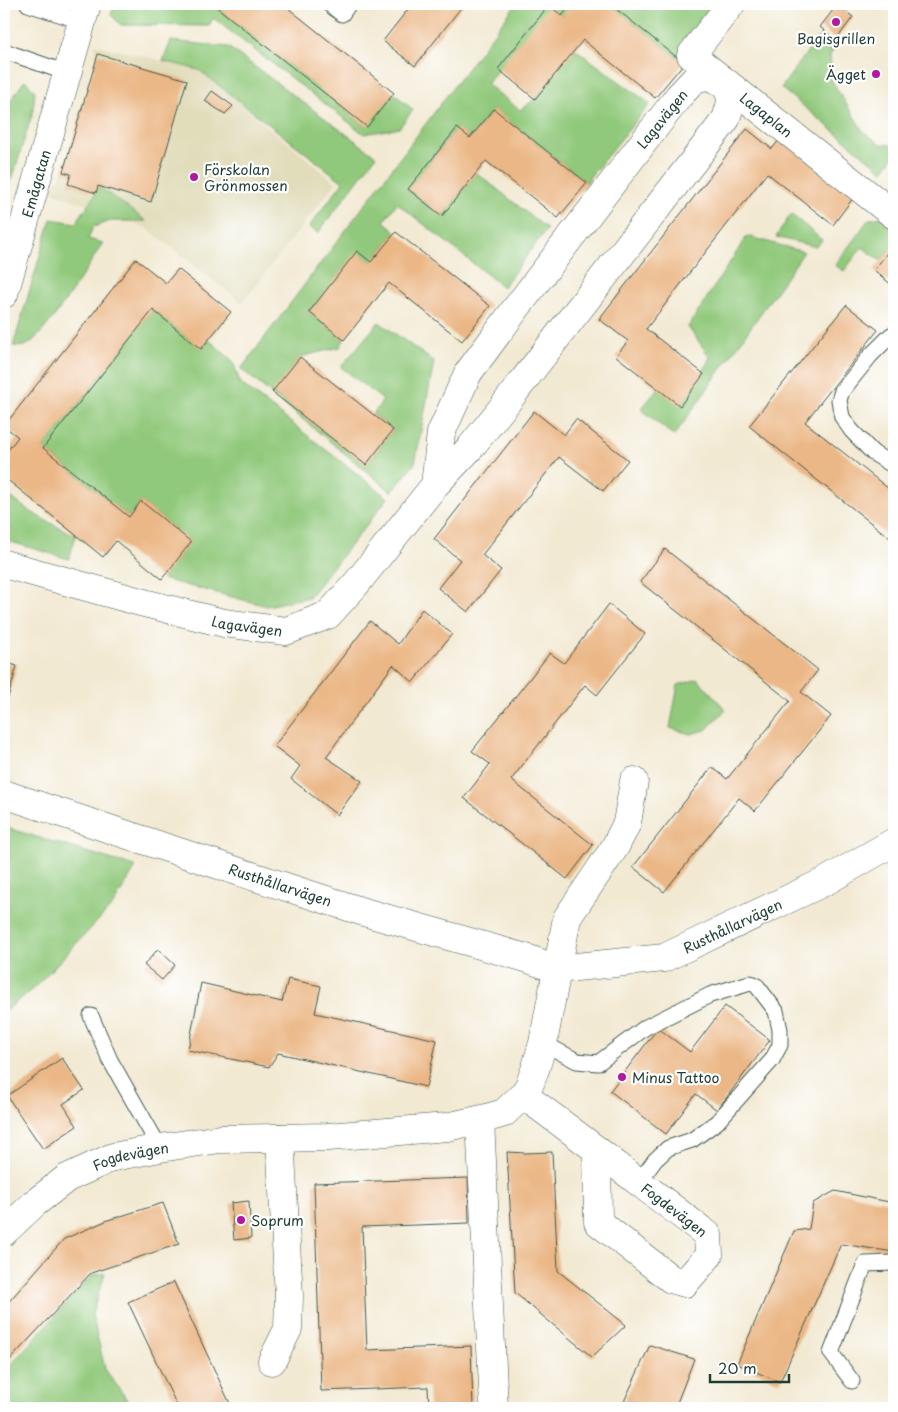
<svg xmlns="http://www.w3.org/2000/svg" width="898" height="1412" font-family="'Playpen Sans',sans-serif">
<rect width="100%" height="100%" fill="#fff"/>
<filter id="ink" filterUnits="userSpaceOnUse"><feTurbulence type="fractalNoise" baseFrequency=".02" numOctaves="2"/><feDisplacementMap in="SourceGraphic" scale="10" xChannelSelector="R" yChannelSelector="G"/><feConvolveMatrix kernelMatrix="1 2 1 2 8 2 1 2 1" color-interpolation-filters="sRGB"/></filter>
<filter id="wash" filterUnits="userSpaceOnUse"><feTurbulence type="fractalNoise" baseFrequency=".0096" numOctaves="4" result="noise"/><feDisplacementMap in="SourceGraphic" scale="20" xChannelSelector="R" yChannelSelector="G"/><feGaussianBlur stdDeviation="1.12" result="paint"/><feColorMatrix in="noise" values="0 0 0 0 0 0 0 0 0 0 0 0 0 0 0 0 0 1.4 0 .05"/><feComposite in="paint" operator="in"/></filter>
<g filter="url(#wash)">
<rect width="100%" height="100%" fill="#f2e9d2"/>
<path fill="#e1dcba" d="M94,44L199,70L336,183L242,303L147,228L50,191L63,172L98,54Z"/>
<path fill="#91c97c" stroke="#588358" d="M115,4H215L214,5L366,127L394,93L413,110L399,128L364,134L213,18L209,26L121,25L111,15Z
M516,4H571L562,16L549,6L487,84L520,110L535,99L575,49L650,104L589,178L587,183L494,109L470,138L456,128L408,190L442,216L477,173L547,229L503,287L397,203L384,221L396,232L371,262L357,252L309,312L344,340L340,347L300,357L273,392L366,465L393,430L373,414L383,400L341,367L379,322L434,362L415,463L392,492L241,369Z
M610,4H731L684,63Z
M818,37L834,51L830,54L832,81L863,131L880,144L894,145V156L883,171L781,88Z
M171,41L228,47L376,156L318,233L309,227L343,182L199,70L163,61Z
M25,80L35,91L33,111L12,180L4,177V106L6,107Z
M98,186L146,221H111L93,227L88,239L103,243C89,264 46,337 25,346C22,347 17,346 13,346L51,219L76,223L96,193Z
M791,214L822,240L816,247L776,237Z
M883,217L894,229V244L881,261L862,247L844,271L835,265L869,219Z
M747,236L804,252L674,436L641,409L658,389L700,379L710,357L688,327Z
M153,310L201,349L209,340L233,361L240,383L388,498L309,597L267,606L162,579L191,542L141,501L129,517L43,448Z
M4,491C24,510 50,524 76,535L69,559L4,540Z
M698,679L726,710L706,730L690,734L670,728L678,685Z
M4,827L136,867L113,905L34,988L4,1012Z
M105,1273L92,1314L105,1369L133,1408H4V1372L92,1275Z"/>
<g id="blocks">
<path fill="#ebb786" d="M215,4H283L394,93L367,127L214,5Z
M412,4H464L415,66L383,41Z
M571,4H610L684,63L655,98L583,40L535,99L498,69L549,5L562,16Z
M837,5L853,17L836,40L820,27Z
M98,54L187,80L151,202L98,186L96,193L68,184L71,174L63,172Z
M212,91L233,106L225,114L205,101Z
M494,109L587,183L558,218L486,161L442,216L408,189L457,128L470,138Z
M747,129L772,149L782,136L856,194L833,225L767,173L646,329L704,374L680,406L616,356L628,341L599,319Z
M396,232L490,306L462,341L389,283L344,340L309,312L357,251L371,262Z
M894,244V287L874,270Z
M136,259L166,283L178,269L231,312L201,349L153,310L43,448L129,517L141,501L191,542L162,579L116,541L103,557L4,477V455L18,437L4,426Z
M846,305L878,330L805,422L894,493V533L890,538L749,426Z
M300,357L393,430L366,465L272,392Z
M534,411L564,435L576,419L628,460L603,491L559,457L482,555L501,570L468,612L438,588L460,560L434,539Z
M665,549L818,670L801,692L831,716L755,811L739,798L664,892L633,867L712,767L727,779L790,701L640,582Z
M609,604L645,634L597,695L585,685L511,780L593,845L567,879L464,798L490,764L472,751L550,653L564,663Z
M422,609L452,634L413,682L393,665L326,757L362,781L337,815L291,779L300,766L274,746L370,621L398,644Z
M4,662L17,666L6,704L4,703Z
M158,949L175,965L162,980L144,965Z
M288,979L321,986L315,1013L437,1040L426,1087L278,1053L269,1067L188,1050L201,983L282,1002Z
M725,1006L770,1040L717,1110L696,1094L666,1134L610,1091L658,1028L690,1052Z
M62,1058L84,1090L63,1104L77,1126L43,1149L7,1096Z
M507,1152L526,1153L552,1152L558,1271L626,1325L592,1357L515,1293Z
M468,1178L469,1223L362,1227L367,1350L471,1346L473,1408H429L428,1387L321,1391L314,1183Z
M835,1191L894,1203V1252L841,1244L780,1382L737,1364L794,1231L809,1229L813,1203Z
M249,1201L251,1238L234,1240L231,1203Z
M163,1203L179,1244L91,1273L4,1366V1307L64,1239L108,1220Z
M174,1282L188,1313L232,1408H178L128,1302Z
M650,1345L694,1359L675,1408H621Z"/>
</g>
</g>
<g filter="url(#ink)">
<use href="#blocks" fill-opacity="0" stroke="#3f574c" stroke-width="1"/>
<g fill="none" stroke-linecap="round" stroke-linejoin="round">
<defs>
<path id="lane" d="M28,4L81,21
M329,4L342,14L349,4
M4,51L67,73
M894,334L891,335L870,356L842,391L839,400L842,417L851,430L873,453L894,466
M91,1016L110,1060L160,1148
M543,1043L577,1061L598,1063L646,1027L710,995L750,983L754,984L757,986L776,1011L780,1030V1045L772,1060L717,1122L692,1140L668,1148L655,1160L639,1182
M852,1381L831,1353L865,1264L894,1263"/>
<g id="street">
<path id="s1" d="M731,4L691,55L894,215"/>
<path id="s2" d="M4,294L87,4"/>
<path id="s3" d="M4,564L144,603L224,623L286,631L328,615L356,584L435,485L470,448L503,407L726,119L732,99L726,86L710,76L696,78L679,96L517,307L468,373L441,433L435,485"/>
<path d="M4,794L40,806"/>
<path id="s4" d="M252,876L364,912L526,958L557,969L664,958L826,881L894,842"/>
<path id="s5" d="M523,1095C585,1140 646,1188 708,1235L709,1255L685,1283L671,1279L598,1222L597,1150"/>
<path d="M480,1120L494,1408"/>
<path id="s6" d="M4,1232L35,1203L67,1178L113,1157L160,1148L220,1139L328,1137L447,1127L487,1118L504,1113L523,1095L529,1086L535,1070L543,1043L567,918L615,847L627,823L634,781"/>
<path d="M272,1361L288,1329L289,1296L280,1138"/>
</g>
</defs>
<use href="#lane" stroke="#3f574c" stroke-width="17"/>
<use href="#street" stroke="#3f574c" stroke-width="29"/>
<use href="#lane" stroke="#fff" stroke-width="15"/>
<use href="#street" stroke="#fff" stroke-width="28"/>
<defs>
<path id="street-bridge" d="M40,806L252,876"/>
</defs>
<use href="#street-bridge" stroke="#3f574c" stroke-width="29" stroke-linecap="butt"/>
<use href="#street-bridge" stroke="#fff" stroke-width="28"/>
</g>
</g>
<g fill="#b5179e" stroke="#fff" stroke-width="2">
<circle cx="836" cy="22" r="5"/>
<circle cx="876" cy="74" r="5"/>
<circle cx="194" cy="177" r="5"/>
<circle cx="622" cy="1077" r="5"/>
<circle cx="241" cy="1220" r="5"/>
</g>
<g text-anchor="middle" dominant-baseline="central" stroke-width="4.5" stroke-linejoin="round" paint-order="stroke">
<g font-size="14" fill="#1f3d34" stroke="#fff" text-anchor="start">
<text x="836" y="38" text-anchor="middle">Bagisgrillen</text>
<text x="866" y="74" text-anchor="end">Ägget</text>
<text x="204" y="169">Förskolan<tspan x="204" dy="16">Grönmossen</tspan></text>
<text x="632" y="1077">Minus Tattoo</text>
<text x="251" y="1220">Soprum</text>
</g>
<g font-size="14" fill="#1f3d34" stroke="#fff">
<text stroke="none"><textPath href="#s1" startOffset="161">Lagaplan</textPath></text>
<text transform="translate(662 119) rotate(-51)">Lagavägen</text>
<text stroke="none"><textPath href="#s2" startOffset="115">Emågatan</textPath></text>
<text stroke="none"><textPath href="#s3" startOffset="251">Lagavägen</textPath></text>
<text transform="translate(280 885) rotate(18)">Rusthållarvägen</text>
<text stroke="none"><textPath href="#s4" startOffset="502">Rusthållarvägen</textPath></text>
<text stroke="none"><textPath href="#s6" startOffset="151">Fogdevägen</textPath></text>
<text stroke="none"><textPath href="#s5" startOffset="190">Fogdevägen</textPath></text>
</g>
</g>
<rect width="898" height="1412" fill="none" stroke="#fff" stroke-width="20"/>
<path d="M710 1374v8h79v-8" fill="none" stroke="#1f3d34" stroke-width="2.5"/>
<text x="718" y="1374" font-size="15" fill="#1f3d34" stroke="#ffffff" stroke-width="4" paint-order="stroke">20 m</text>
</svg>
